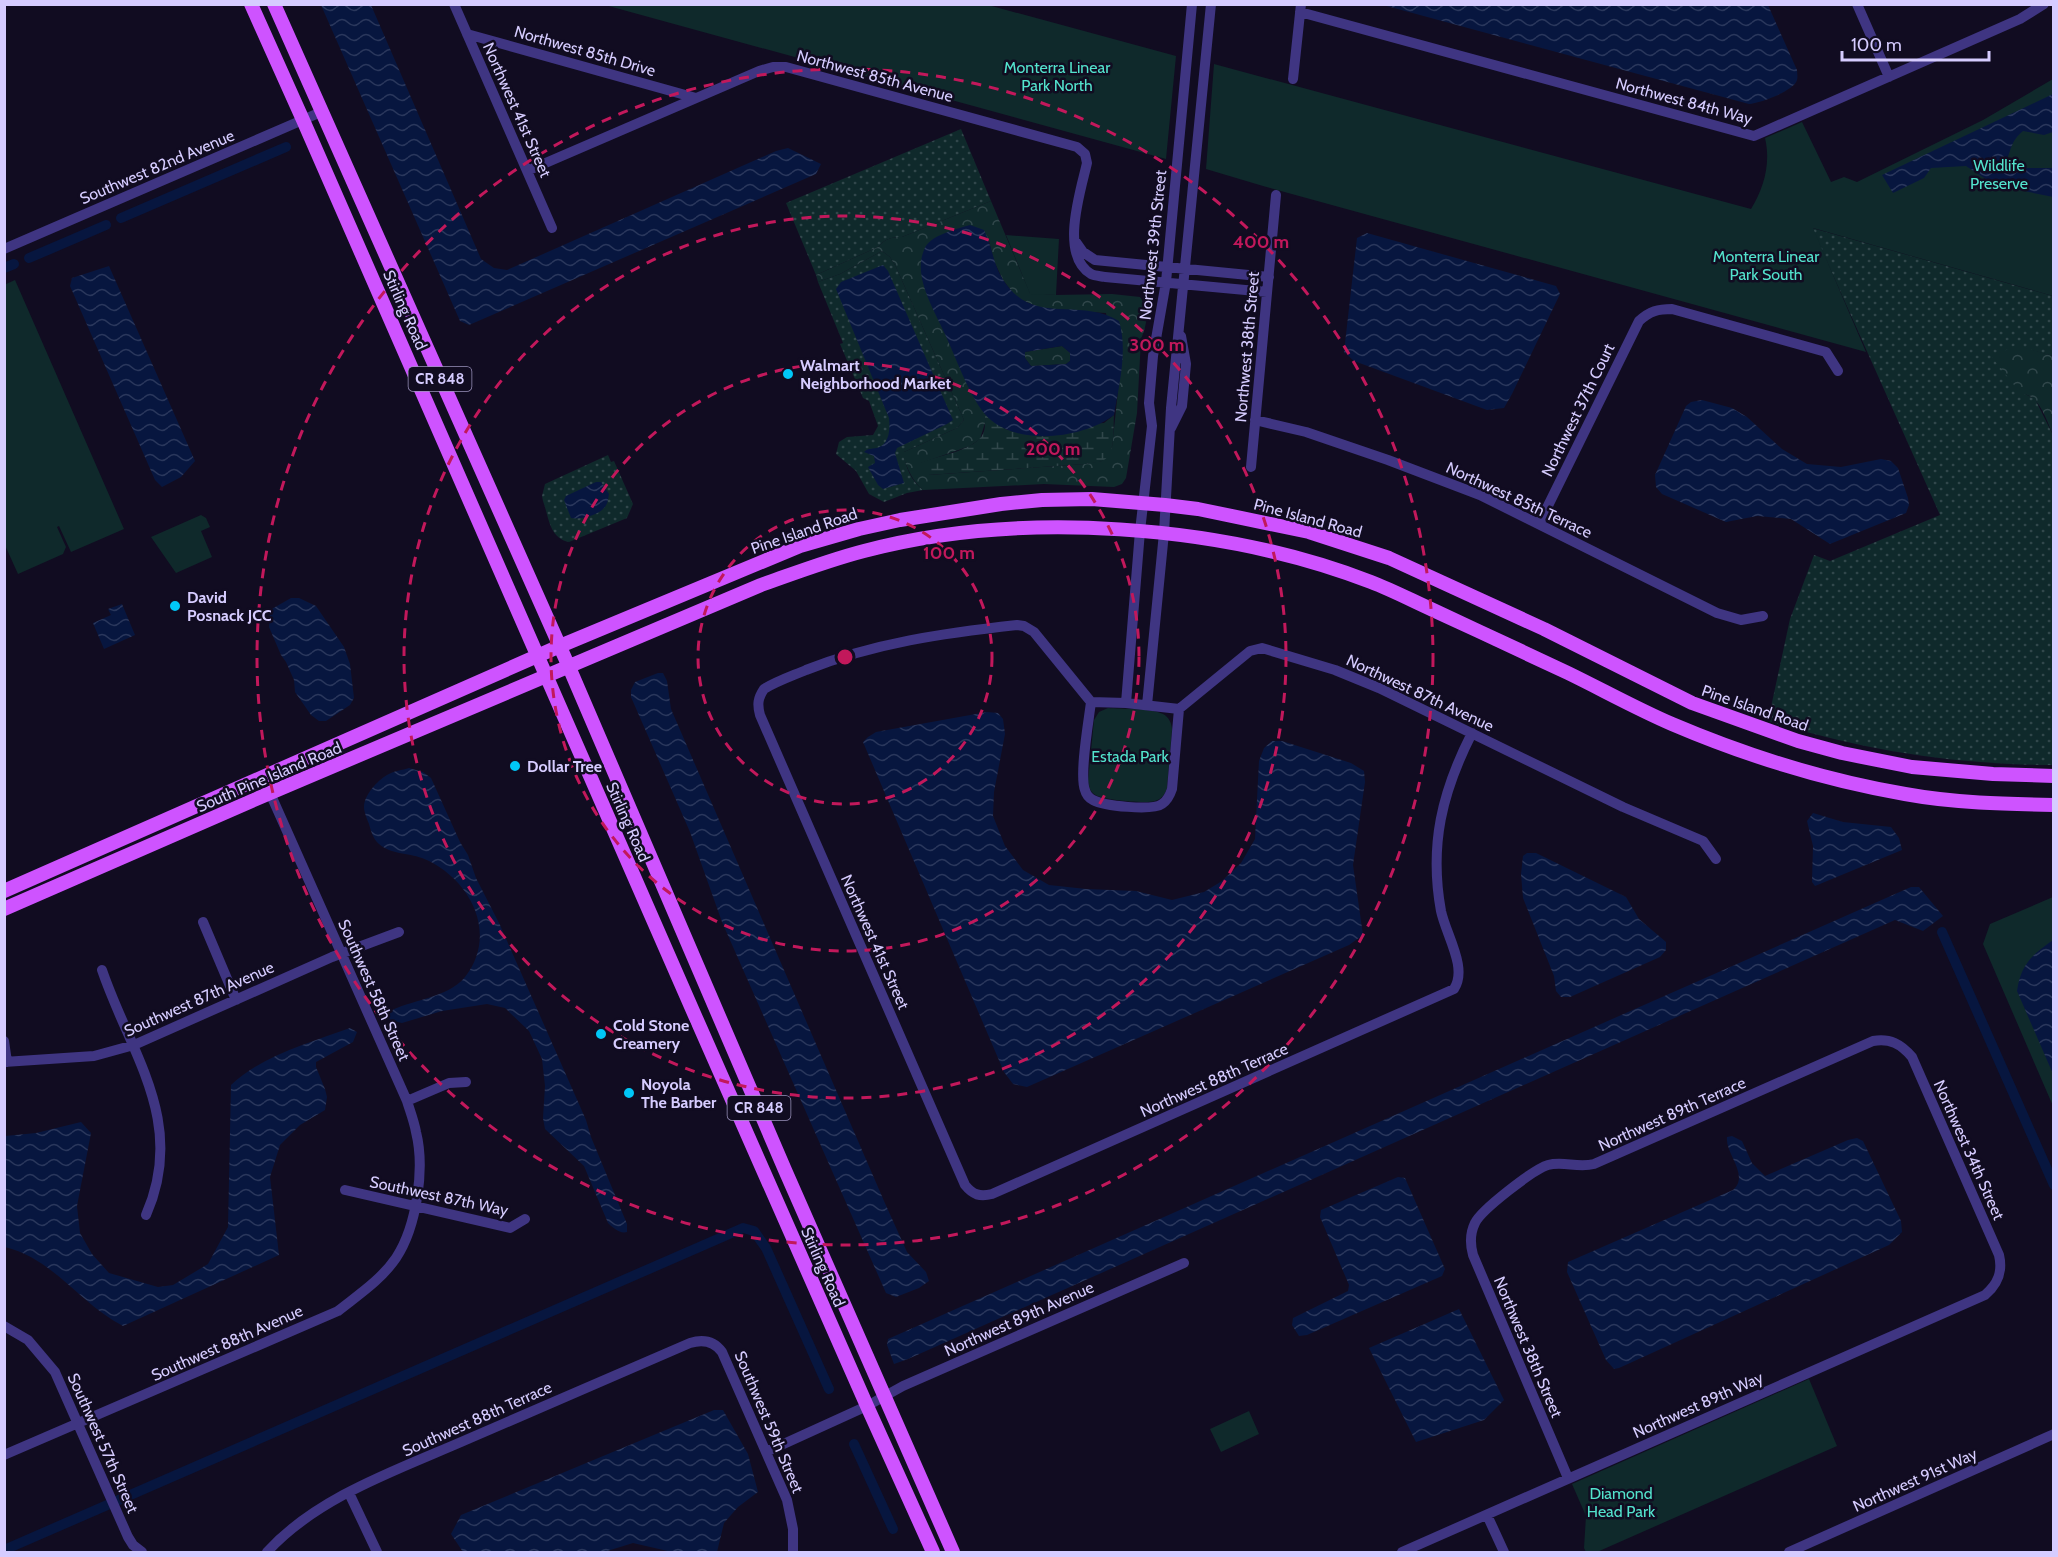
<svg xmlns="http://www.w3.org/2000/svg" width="2058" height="1557" font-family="Cabin,sans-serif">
<defs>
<pattern id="grass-dots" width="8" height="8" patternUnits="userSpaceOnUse" patternTransform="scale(1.5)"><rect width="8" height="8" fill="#0f292b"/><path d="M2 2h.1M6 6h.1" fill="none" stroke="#31474b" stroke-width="1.8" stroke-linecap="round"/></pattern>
<pattern id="forest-crowns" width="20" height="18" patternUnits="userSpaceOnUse" patternTransform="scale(1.5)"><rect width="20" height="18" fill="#0f292b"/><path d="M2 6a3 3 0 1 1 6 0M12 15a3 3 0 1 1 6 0" fill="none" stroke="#31474b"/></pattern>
<pattern id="wetland-marsh" width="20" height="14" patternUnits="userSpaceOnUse" patternTransform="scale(1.5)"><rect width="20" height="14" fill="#0f292b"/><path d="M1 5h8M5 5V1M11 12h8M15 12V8" fill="none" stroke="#31474b"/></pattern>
<pattern id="water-waves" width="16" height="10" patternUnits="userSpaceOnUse" patternTransform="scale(1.5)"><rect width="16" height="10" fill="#07163f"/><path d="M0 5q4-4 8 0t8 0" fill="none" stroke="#2a375c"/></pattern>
</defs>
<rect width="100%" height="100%" fill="#110c21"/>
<path fill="url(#grass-dots)" d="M961,129L991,201L902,237C891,237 885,239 878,247L816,275L786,203Z
M1812,228L2053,296V356L2016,346L2025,394L2035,399L2053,435V765C1956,765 1861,750 1768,721L1790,619L1814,555L1830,561L1940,515Z
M882,251L890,257L896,267L964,420L957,428L904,452C904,465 912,482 923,490L907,493L884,502L869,494L856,471L836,454L839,442L847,437L873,435L878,426L869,401L863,398L840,344L843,343L818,282L840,274Z
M608,455L611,462L614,461L633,504L627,518L569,542C549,538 549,517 543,501L542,496L545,484Z"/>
<path fill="url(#forest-crowns)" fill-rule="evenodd" d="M991,201L1030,293L1056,295L1112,294L1140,297C1150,312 1147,323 1141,339L1137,413L1126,478L1122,484L1114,487L1044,484L923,490C913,482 907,468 903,456L904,452L957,428L964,420L896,267L890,257L882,251L840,274L818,282L816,275L878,247C885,239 891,237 902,237ZM989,241L994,261L1003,280L1017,298L1043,309L1106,313L1118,391L1112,447L1102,461L1085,464L929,475L921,463L970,446L980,439L985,423V414L970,388L928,296Z
M2016,345L2053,356V435C2047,422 2039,393 2021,394L1992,357Z
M1062,346L1070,353V361L1066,364L1031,366L1025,358V352Z"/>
<path fill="url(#wetland-marsh)" d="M985,414L1007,430L1104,423L1114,415C1113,427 1116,453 1104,460C1098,463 1091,463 1085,464L928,475L922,469L920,463C936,456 971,451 981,437C986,431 985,422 985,414Z"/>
<path fill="#0f292b" d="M605,5H988L1176,56L1166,159Z
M1214,64L1751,209C1764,188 1771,163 1765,138L1802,122L1831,182L1844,177L1857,182L1983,120L2053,79V296L1813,228L1866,352L1263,186L1206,169Z
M1006,235L1059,239L1056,295L1030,294Z
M15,280L124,529L71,552L59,526L57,527L66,547L63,554L18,574L4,543V285Z
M201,515L206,518L210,527L201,531L212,557L176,573L151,537Z
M1108,708C1122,709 1150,708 1163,714C1169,717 1172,724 1172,730L1167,788C1165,794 1162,799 1155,801C1146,804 1101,800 1094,794C1090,791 1089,786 1088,781L1094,720L1099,712Z
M2053,897V1106L1983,944L1990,924Z
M1809,1379L1837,1446L1597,1552H1586L1584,1548L1586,1516L1572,1484Z
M1249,1411L1259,1434L1221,1452L1210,1429Z"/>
<path fill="url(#water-waves)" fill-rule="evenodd" d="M321,5H371L481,259L494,268L507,270L776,151L788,148L821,164L816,174L469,325L460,321Z
M1383,5H1768L1797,70C1797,73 1798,77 1797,80C1794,91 1760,103 1749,104Z
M2053,94V132L2044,135L2023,131C2010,142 2012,149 2005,164L2027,168H2053V197L1995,185L1966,166L1931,168L1924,178L1893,193L1882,175Z
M970,225L984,230C992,246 993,263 1002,278C1032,328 1078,296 1119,321C1128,350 1119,385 1114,415C1083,439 1012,448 984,413C968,393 955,355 944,332C933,308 913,276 924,250C929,235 957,229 970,225ZM1062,346L1070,353V361L1066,364L1031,366L1025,358V352Z
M1367,233L1556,286L1560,294L1512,394L1504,408L1487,410L1354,361L1344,352L1357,238Z
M883,265L888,271L953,420L947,424L897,448L895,453L904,483L883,489L878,485L868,467L875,463L874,456L864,452C868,448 871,449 877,448C890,444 890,429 889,418L836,289L841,282Z
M109,266L195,461L181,477L162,487L155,480L70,286L72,278Z
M1702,400L1732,408L1747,417L1782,449L1807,464L1841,467L1881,459L1891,461L1898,468L1908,498L1909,505L1906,513L1830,544L1791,519L1757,516L1726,522L1662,494L1656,487L1655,475L1686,406L1691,402Z
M596,482H601L609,494C608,499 608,504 604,508C598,515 580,520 571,518L564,500L566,496Z
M291,598H299L316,606L344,647L350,664L354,698L350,705L326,721H319L311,715L295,692L294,680L286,662L281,655L269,627L270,610Z
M122,604L135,635L104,649L93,623L111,615L108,609Z
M658,673H663L667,681L671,709L884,1201L907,1252L926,1272L929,1281L919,1288L896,1297L886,1293L722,922L690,832L631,697V690L635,682Z
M987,712L998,713L1003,719L1005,734L994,792L993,816L1005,846L1023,870L1049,885L1086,889L1136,891L1172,900L1204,892L1222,881L1241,863L1255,839L1259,761L1264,748L1272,741H1282L1351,763L1364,771L1365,782L1353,865L1363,935L1349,945L1027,1087L1013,1084L1004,1072L863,742L868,737L876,732Z
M409,768L423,772L431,778L460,842L468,855L476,878L500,925L586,1120L591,1137L627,1224V1232C620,1234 613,1228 608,1223L584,1166L545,1129L543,1118L545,1086L542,1059L529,1031L505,1008L487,1004L442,1011L402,1023L390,1020L387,1013C410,999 447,999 465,977C500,932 468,876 422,858C408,853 390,854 379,844C373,839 371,831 369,824C367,819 364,812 364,807C364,795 377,781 387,775C393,771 403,770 409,768Z
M1813,813L1843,822L1891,827L1899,838L1902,850L1815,886L1812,882L1813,846L1807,821Z
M1527,853H1536L1626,897L1639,919L1666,942V950L1660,957L1570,997H1561L1556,991L1554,976L1523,898L1521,874L1523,856Z
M1911,887H1919L1943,916L1923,931L1895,920L908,1359L894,1364L887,1345L888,1339Z
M2053,940V1074L2017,991C2021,964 2032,955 2053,940Z
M350,1028L357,1032L353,1042L316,1062V1067L325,1089L327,1097L325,1110L300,1125L280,1145L270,1177L279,1255L123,1326C80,1304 54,1259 5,1247V1136L36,1133L81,1122L91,1133L77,1206L80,1233L92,1254L109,1273L158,1287L173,1285L208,1264L228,1227L231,1085C263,1055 309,1043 350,1028Z
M1732,1136L1742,1141L1752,1163L1765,1176L1848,1140L1857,1138L1863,1141L1901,1221L1902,1232L1889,1245L1619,1368L1614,1369L1606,1360L1567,1272L1568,1262L1733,1190C1750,1175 1725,1154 1727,1137Z
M1398,1177L1405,1178L1445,1269L1442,1276L1307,1335L1299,1336L1292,1325L1293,1318L1348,1291L1349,1285L1320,1217L1321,1210Z
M1459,1309L1504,1400L1484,1420L1416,1442L1369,1348Z
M714,1410H723L748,1454L758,1492L738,1507L724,1523L717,1552H672L633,1543L604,1552H463L451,1534L461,1515Z"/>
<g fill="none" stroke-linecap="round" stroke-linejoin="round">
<path stroke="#07163f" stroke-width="10" d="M121,218L286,147
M29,258L106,225
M4,268L14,264
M1942,932L2054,1185
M854,1444L893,1529
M4,1550L743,1228L754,1231L766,1248L829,1389"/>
<path stroke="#3f3582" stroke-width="10" d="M454,4L552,228
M1857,4L1889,77
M1300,12L1754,136L2020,19L2044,4
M467,34L696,98
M1293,79L1301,4
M527,171L759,71L773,67H786L1077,147L1085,154L1087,163C1081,190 1059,255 1091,274C1095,276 1101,276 1105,277L1267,292
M1076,242L1083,252L1095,260L1269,277
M4,249L321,112
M1255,420L1306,432L1388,460L1480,495L1717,613L1741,620L1763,616
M1171,428L1182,406L1186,364L1181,336
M1251,467L1276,195
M1539,524L1639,321C1650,311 1658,309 1672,309L1826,352L1838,371
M1091,702C1089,719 1079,775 1085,790C1086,794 1089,798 1093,800C1104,806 1152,811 1162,804C1167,801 1170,795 1172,789L1179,709
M1126,703L1140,531L1152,426L1149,403L1153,356L1166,282L1192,4
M1147,705L1164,533L1171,408L1211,4
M1472,733C1442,792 1429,845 1441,911C1446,935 1468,968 1454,989L992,1194C980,1197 973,1195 965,1185L760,715C757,704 758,698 764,689C777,681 792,676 806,670C874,643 944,633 1017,625L1024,626L1034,632L1091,702L1126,703L1179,709L1250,651L1262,648L1335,670L1379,688L1623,807L1703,841L1716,859
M203,922L236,1000
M102,970C131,1055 187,1122 146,1215
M4,1041L7,1062
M4,1062L94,1056L134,1045L332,957L399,932
M407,1101L449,1083L466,1082
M345,1190L510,1228L525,1219
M4,1326L28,1340L55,1372L128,1537L133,1545L142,1552
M766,1452L867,1406L903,1386L1184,1263
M4,1455L338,1311C358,1295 381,1280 396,1258C417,1226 425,1168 416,1132C414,1121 410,1111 407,1101L270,793
M349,1493L377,1552
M1487,1515L1504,1552
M267,1552C318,1496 400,1469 468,1439C542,1407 616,1375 690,1343C703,1339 714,1341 722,1352L787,1500L793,1529V1552
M1402,1552L1985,1295C1998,1284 2003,1272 1999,1255L1912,1057C1901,1044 1890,1038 1873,1041L1594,1164C1578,1168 1563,1161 1548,1165C1534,1169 1481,1210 1475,1223C1470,1233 1470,1244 1473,1255L1568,1478
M1789,1552L2054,1434"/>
<path stroke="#ce53ff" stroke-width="14" d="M251,4L303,120L696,1018L867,1406L933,1552
M274,4L569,667L785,1170L953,1552
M4,891L560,646L800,546L859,529L900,520L1001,504L1042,500L1092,499L1165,505L1198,509L1309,532L1389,558L1544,629L1692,703L1798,741L1842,753L1912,767L1993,774L2054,776
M4,909L270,793L761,585C795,573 829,560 864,551C1020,510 1221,524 1371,582C1392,590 1413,601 1433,610C1478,631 1524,652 1568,673C1603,690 1637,709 1672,724C1747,756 1824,780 1905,794C1954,803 2004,804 2054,805"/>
</g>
<g fill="none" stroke="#c2185b" stroke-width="3" stroke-dasharray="10 8">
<circle cx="845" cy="657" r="147"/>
<circle cx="845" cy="657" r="294"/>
<circle cx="845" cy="657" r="441"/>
<circle cx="845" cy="657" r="588"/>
</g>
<g fill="#00c7f7" stroke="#110c21" stroke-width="2">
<circle cx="788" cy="374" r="6"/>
<circle cx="175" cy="606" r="6"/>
<circle cx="515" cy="766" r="6"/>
<circle cx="601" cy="1034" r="6"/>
<circle cx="629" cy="1093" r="6"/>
</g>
<g text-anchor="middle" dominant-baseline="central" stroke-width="5" stroke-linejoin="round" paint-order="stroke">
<g fill="#110c21" stroke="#9b92bc" stroke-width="1.5">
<rect x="408.5" y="367" width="63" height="24" rx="4.5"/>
<rect x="727.5" y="1096" width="63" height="24" rx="4.5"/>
</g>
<g font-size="15" font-weight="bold" fill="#d6ccff">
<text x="440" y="379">CR 848</text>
<text x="759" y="1108">CR 848</text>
</g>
<g font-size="16" fill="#d6ccff" stroke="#110c21">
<text transform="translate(585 51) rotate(16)">Northwest 85th Drive</text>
<text transform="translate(875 76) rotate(15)">Northwest 85th Avenue</text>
<text transform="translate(1684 101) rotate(15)">Northwest 84th Way</text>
<text transform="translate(517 110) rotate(66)">Northwest 41st Street</text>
<text transform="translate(157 167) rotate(-23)">Southwest 82nd Avenue</text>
<text transform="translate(1153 245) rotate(-84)">Northwest 39th Street</text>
<text transform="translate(405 310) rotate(66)">Stirling Road</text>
<text transform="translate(1247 347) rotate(-85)">Northwest 38th Street</text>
<text transform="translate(1578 410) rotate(-64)">Northwest 37th Court</text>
<text transform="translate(1519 500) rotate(25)">Northwest 85th Terrace</text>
<text transform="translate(1308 518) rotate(15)">Pine Island Road</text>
<text transform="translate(804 531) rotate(-19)">Pine Island Road</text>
<text transform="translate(1420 693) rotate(25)">Northwest 87th Avenue</text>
<text transform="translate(1755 708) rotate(19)">Pine Island Road</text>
<text transform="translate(269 777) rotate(-23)">South Pine Island Road</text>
<text transform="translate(628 822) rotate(66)">Stirling Road</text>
<text transform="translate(875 942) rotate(66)">Northwest 41st Street</text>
<text transform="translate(374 990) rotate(66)">Southwest 58th Street</text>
<text transform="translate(199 999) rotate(-24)">Southwest 87th Avenue</text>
<text transform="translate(1214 1080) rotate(-24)">Northwest 88th Terrace</text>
<text transform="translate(1672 1114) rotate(-24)">Northwest 89th Terrace</text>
<text transform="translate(1969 1150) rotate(66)">Northwest 34th Street</text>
<text transform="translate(439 1196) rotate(12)">Southwest 87th Way</text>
<text transform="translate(823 1267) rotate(66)">Stirling Road</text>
<text transform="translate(1019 1319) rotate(-24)">Northwest 89th Avenue</text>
<text transform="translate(227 1343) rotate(-24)">Southwest 88th Avenue</text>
<text transform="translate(1528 1347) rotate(67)">Northwest 38th Street</text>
<text transform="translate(1698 1405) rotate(-24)">Northwest 89th Way</text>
<text transform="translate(477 1419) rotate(-24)">Southwest 88th Terrace</text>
<text transform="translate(769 1422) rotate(67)">Southwest 59th Street</text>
<text transform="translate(103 1443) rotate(66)">Southwest 57th Street</text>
<text transform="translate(1915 1480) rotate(-24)">Northwest 91st Way</text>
</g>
<g font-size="16" fill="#53e3cd" stroke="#110c21">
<text x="1057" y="67">Monterra Linear<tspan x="1057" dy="18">Park North</tspan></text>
<text x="1999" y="165">Wildlife<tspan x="1999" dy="18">Preserve</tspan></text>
<text x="1766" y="256">Monterra Linear<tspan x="1766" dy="18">Park South</tspan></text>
<text x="1130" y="756">Estada Park</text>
<text x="1621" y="1493">Diamond<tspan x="1621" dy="18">Head Park</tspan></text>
</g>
<g font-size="16" font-weight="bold" fill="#d6ccff" stroke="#110c21" text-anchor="start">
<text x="800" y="365">Walmart<tspan x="800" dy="18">Neighborhood Market</tspan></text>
<text x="187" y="597">David<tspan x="187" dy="18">Posnack JCC</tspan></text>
<text x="527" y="766">Dollar Tree</text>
<text x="613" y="1025">Cold Stone<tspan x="613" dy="18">Creamery</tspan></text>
<text x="641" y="1084">Noyola<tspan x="641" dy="18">The Barber</tspan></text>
</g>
</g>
<circle cx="845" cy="657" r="9" fill="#c2185b" stroke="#110c21" stroke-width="3"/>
<g font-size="18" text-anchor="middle" font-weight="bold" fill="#c2185b" stroke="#110c21" stroke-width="5" stroke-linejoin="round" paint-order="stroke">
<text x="1261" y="248">400 m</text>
<text x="1157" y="351">300 m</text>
<text x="1053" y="455">200 m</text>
<text x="949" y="559">100 m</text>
</g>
<rect width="2058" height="1557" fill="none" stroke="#d6ccff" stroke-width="12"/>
<path d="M1842 51v9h147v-9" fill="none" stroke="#d6ccff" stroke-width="3"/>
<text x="1851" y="51" font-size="18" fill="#d6ccff" stroke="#110c21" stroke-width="4.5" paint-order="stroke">100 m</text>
</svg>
